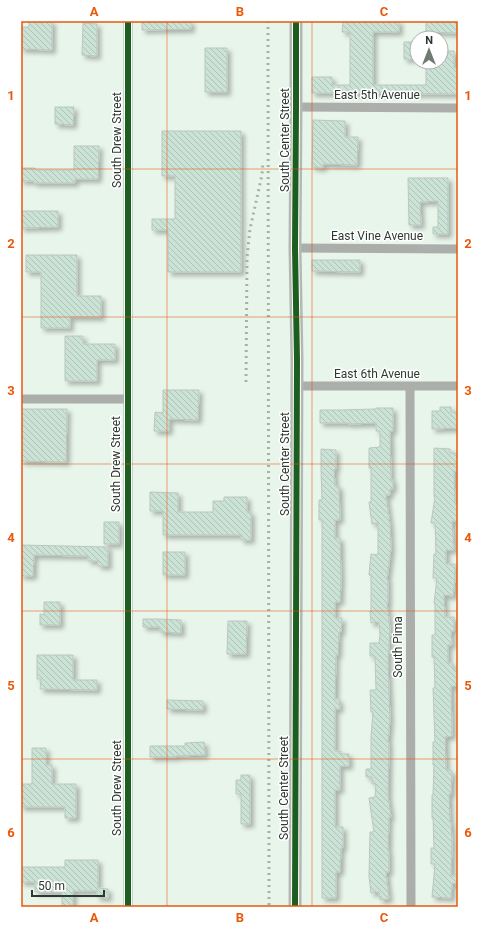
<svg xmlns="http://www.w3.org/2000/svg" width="479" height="928" font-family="Roboto,sans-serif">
<defs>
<pattern id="building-back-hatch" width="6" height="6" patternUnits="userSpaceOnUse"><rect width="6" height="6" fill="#cbe2d7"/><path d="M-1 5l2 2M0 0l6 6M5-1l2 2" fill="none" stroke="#afc3b9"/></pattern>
<filter id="shadow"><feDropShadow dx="3.5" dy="3.5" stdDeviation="2" flood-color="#0004"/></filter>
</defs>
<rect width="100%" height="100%" fill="#e8f5ea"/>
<path fill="url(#building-back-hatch)" stroke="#bbc7c0" filter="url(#shadow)" d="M29,21H52V50L21,49V27H29Z
M142,21H191V29L142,30Z
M343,21H399V32H373V85H426V62H441V51H454V68H458V94L312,93V77H332V85H350V32H342Z
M426,21H457V33L426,32Z
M83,23L97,24V56L82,55Z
M404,42H417V59H404Z
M205,48H227V92H205Z
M55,107H74L73,125L55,124Z
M313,120L345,121V137H358L357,165L323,164V168L312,167Z
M162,131H241V272H168V230H152V219H175V176H162Z
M74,146H99L98,179H75V183H34V181H21V168H35V170H74Z
M408,178H448V234H433V227H438V201L420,202L421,225H409Z
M21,211H58V227L21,228Z
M26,255H77V296H101V317H70V328H41V272H26Z
M312,260H360V272L312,271Z
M65,336H83V344H115V360H97V381H65Z
M163,390H199L198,420L169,419V431H154L155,412L163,413Z
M440,407H451V412H458V428L432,429V411H440Z
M376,408H393V431H390L391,480H393V489H390V495H386L390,525L391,548L387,580H388V603H387L390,629L388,663L390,720L388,742H389L388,796L391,817H389L388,851H389V872H386L389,899L380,900L379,892L371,893L369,876L370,832H374L369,798L375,797L376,784H372V777H366V769H371V736L373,712H371L370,690H376L375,656H370V643H379L380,635L379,622L371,623L370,611H371V575H369L371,554L378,555V523L372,524L369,502H371V468H369V448L380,447V431H376V423L348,424V423H320V410H341L376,409Z
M21,409H67L66,462L21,461Z
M434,448L450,449V453H458V471H454L455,504L458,505V513L457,521H452L454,550H446V564H455V579L453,596L444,595L445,617H454V631H451L452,645H448V663H452L453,670H458V686H451L452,736L445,737L446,770L452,771L451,794H449L450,822H451L452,843L451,876H458V884L452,883L451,898L432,897L435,864H431V848H434L433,818H432V795H433L434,764L433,765V742H435L433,688H435L434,657H432V635H435V603H434L437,578H433L434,554H436L435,523H431L435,497H434Z
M321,449L336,450V469H334L335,486H339L340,520H335V538H340L341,581L340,602H335V618H342L341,632H339L338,655H336L335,699H339L340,709H335V751H341V754H349V766H340V790H335V823L336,827H343V848H341L340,872H336V898H322V520H319V500H322L321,469Z
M150,492L178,493V512H213V501H224V497H247V512H251V540H241V535H163V511H150Z
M104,522H119V544H104Z
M21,545L108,547V566H98V561H88V556L34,555L33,576H21Z
M163,552H185V575H163Z
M44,602H60V625H40V614L44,615Z
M143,619H159L181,620V633L160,632V627H143Z
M228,621H247L246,654H227Z
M37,655H73V680H97V690L40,689L41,679H37Z
M167,700L203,701V710L167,709Z
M204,742L205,755L176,756V757H150V746H185V743Z
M32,748H46V765H52V784H76V818H65V807H21V784H32Z
M241,775H250V824H241V794H236V780H241Z
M65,860H98V888L108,889V898L97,897V891H73V907H62V892H35V882H21V867H65Z"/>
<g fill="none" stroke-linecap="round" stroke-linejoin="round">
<path stroke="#abaeaa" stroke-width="9" d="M128,21V907
M296,107L458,108
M295,248L458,249
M296,386H458
M410,386L411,907
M21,399H127"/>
<path stroke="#b2b9b2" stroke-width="13" d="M295,907L297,360L295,248L296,107V21"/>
<path stroke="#a9b0a9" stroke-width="3" stroke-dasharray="2 4" stroke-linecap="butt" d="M268,21L269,907
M246,382L247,258L250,229L262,175L263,162"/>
<defs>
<path id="cycleway" d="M128,21V907
M295,907L297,360L295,248L296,107V21"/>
</defs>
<use href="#cycleway" stroke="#fff" stroke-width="8"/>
<use href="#cycleway" stroke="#1b5e20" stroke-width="6"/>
</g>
<path fill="none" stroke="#e8590c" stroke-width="1" stroke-opacity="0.55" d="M167,21V907M312,21V907M21,169H458M21,317H458M21,464H458M21,611H458M21,759H458"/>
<g text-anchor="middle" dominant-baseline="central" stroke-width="3" stroke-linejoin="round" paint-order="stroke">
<g font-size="12" fill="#2e3830" stroke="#fff">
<text x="377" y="95">East 5th Avenue</text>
<text transform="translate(117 140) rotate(-90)">South Drew Street</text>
<text transform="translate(285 140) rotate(-90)">South Center Street</text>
<text x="377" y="236">East Vine Avenue</text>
<text x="377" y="374">East 6th Avenue</text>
<text transform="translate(116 464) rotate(-90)">South Drew Street</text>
<text transform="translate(285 464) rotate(-90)">South Center Street</text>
<text transform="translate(398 647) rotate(-90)">South Pima</text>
<text transform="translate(117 788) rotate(-90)">South Drew Street</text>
<text transform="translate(284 788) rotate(-90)">South Center Street</text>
</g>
</g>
<rect width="479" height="928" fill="none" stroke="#ffffff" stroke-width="44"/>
<g transform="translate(429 50)"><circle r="19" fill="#ffffff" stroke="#abafac"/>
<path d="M0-3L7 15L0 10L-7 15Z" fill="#6f7a71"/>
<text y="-6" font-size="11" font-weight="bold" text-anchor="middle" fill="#2e3830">N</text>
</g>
<path d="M32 890v6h72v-6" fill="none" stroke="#2e3830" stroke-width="2"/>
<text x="38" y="890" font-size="12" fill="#2e3830" stroke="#ffffff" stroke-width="3" paint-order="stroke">50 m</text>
<rect x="22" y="22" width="435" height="884" fill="none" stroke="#e8590c" stroke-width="1.5"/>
<g font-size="13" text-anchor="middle" font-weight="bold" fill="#e8590c">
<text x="94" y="16">A</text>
<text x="240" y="16">B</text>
<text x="384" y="16">C</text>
<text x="11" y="100">1</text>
<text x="468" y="100">1</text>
<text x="11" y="248">2</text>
<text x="468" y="248">2</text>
<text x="11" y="395">3</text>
<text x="468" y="395">3</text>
<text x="11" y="542">4</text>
<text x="468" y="542">4</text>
<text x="11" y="690">5</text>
<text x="468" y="690">5</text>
<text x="11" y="837">6</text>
<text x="468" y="837">6</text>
<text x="94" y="922">A</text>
<text x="240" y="922">B</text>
<text x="384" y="922">C</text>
</g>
</svg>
